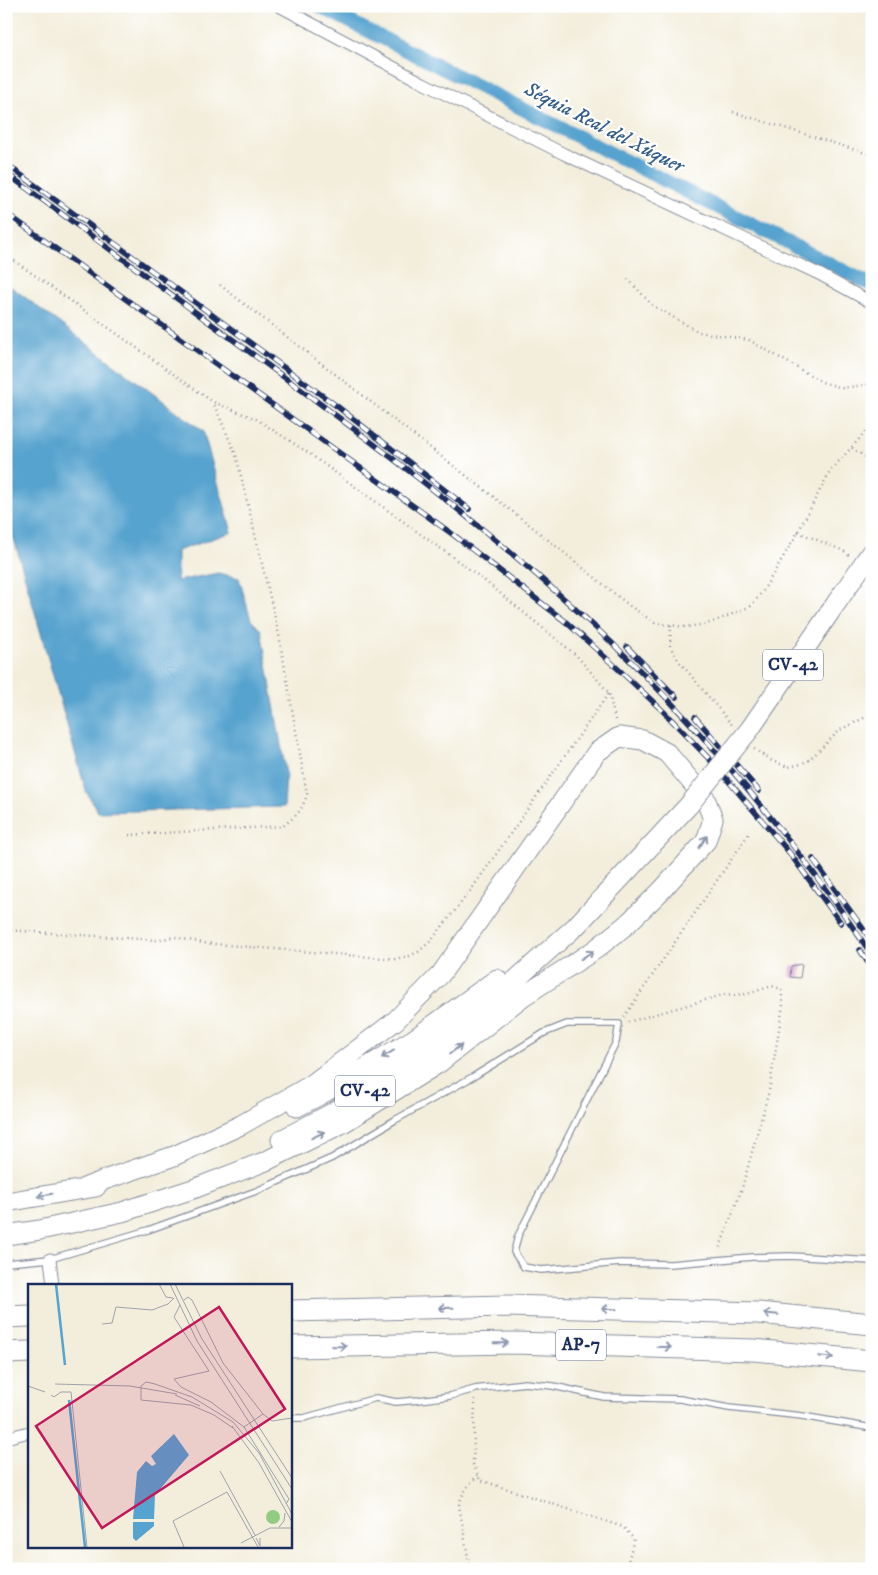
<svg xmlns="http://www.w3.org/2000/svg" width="878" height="1575" font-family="'IM FELL DW Pica',serif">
<rect width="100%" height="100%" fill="#fff"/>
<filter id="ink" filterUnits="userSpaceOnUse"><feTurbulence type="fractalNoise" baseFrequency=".02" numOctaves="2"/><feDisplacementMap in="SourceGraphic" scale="10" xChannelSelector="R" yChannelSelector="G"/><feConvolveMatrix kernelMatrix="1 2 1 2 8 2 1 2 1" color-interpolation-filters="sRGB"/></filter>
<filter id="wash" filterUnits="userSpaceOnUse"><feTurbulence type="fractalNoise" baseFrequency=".0096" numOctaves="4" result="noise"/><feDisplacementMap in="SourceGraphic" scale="20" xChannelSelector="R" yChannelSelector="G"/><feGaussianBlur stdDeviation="1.12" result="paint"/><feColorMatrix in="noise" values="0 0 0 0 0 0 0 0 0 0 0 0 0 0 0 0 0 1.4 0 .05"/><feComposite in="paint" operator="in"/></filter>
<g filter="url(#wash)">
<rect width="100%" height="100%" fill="#f3eedc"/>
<path fill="#56a3cf" stroke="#386996" d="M6,283L203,431L232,532L177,551V581L218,573L239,578L251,620L261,630L286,774L284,807L98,812L86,791L6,511Z"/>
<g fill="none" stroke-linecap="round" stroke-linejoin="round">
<path stroke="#56a3cf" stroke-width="14" d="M319,6L872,285"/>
</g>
<g id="blocks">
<path fill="#dda2d6" d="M802,964L800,978L790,977L791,966Z"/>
</g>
</g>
<g filter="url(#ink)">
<use href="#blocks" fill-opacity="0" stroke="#878e9d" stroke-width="1"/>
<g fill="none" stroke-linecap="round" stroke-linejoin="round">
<defs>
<path id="service" d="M6,1263L50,1259L148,1230L259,1190L332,1158L395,1120L476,1075L544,1033L567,1024H619L616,1042L518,1236L514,1252L524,1267L541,1270L620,1263L671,1264L752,1257L790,1256L872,1261
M290,1418H304L376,1398L396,1402L419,1400L450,1396L475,1389L525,1383L553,1386L604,1397L680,1399L729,1408L802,1416L872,1428"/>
<path id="minor" d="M279,6L423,83L564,154L819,274L872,303
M50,1259L53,1285
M6,1438L29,1432"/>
<path id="primary" d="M750,729L837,602
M297,1107L320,1095L414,1039L497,979
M281,1140L334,1112L426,1050L512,983L576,926L689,805
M6,1202L96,1187
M6,1235L40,1230L122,1212L196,1188L266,1161L343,1123L439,1063L522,997L596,949L626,925L661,891L706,841L713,819L705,798L667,753L643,740L619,737L597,752L441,974L395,1021L311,1085L241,1125L174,1156L107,1179L84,1188"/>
<path id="motorway" d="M290,1311L507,1306L758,1313L872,1324
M6,1317L29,1316
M290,1347L513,1343L753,1350L872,1361
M6,1353L29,1352"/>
</defs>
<use href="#service" stroke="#878e9d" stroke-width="8"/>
<use href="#minor" stroke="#878e9d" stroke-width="13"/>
<use href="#primary" stroke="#878e9d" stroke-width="21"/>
<use href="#motorway" stroke="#878e9d" stroke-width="23"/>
<path stroke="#878e9d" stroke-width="2.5" stroke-dasharray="1 4" stroke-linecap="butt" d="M733,112L872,155
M6,255L213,402L256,419L307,452L480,577L576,655L609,693L616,724
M628,279L652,305L699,332L749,340L822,382L842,388L872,384
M220,285L526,522L630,606L655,623L685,627L707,624L728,616L751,606L763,591L798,532L830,471L872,425
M852,448L872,461
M798,532L844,551L851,557
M671,625L670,646L678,660L733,726
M754,749L772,761L788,767L798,765L809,760L840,730L872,714
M129,835L283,826C297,815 302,811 307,794L279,635L236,455L213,402
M6,930L156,940L175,937L203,943L395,959L409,956L418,952L431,941L471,890L609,693
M624,1017L750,832
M628,1022L726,994L733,995L747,994L772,986L781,989L783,1005L769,1091L742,1188L719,1250
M475,1399L473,1464L480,1480L623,1527L634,1539L626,1569
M470,1569L459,1505C462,1493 469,1484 478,1475"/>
<use href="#service" stroke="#fff" stroke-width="5.5"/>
<use href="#minor" stroke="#fff" stroke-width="11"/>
<use href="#primary" stroke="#fff" stroke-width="19"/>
<use href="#motorway" stroke="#fff" stroke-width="21"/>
<defs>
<path id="rail" d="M6,164L338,407L469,509
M6,173C97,240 187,306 277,372C393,457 508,544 612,643C710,737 796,843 872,955
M6,213L455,536L566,622L616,667L663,711L714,764L788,851L841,923
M627,647L676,697
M695,717L759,791
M813,859L872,941
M860,950L872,969"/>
</defs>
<use href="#rail" stroke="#1b2f5e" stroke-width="5.5"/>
<use href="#rail" stroke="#fff" stroke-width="4" stroke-dasharray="11" stroke-linecap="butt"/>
<defs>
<path id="primary-bridge" d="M837,602L872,551
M689,805L750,729"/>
</defs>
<use href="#primary-bridge" stroke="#878e9d" stroke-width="21" stroke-linecap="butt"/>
<use href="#primary-bridge" stroke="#fff" stroke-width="19"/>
</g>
<defs><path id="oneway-shaft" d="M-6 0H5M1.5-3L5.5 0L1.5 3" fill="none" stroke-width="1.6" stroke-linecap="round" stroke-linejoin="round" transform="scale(1.25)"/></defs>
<g stroke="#8d97ae">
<use href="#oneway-shaft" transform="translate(703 842) rotate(-57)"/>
<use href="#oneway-shaft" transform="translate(587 955) rotate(-33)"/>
<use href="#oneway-shaft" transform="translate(456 1049) rotate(-38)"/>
<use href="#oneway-shaft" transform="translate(388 1054) rotate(149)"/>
<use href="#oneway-shaft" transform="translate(318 1135) rotate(-26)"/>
<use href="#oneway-shaft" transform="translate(45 1195) rotate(170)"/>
<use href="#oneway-shaft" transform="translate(446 1308) rotate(179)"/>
<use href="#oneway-shaft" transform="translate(609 1309) rotate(-178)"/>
<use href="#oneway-shaft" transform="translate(771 1314) rotate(-175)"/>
<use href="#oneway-shaft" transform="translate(501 1343) rotate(-1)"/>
<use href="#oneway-shaft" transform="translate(339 1346) rotate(-1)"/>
<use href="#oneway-shaft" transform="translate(664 1347) rotate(2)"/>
<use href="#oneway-shaft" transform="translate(826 1357) rotate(5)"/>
</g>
</g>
<g text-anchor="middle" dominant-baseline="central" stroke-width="4.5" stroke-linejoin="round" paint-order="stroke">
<g fill="#fff" stroke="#5f6d8e" stroke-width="1">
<rect x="763" y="649.5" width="60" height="31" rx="4"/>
<rect x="335" y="1075.5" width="60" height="31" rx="4"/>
<rect x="556" y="1329.5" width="50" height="31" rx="4"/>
</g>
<g font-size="18" font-weight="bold" fill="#1b2f5e">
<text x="793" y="665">CV-42</text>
<text x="365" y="1091">CV-42</text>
<text x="581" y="1345">AP-7</text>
</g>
<g font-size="20" font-style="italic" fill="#335d8b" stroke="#fff">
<text transform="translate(604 128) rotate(27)">Séquia Real del Xúquer</text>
</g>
</g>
<g transform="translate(28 1284)">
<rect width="264" height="264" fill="#f3eedc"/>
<path d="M238 233a7 7 0 1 1 14 0a7 7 0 1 1-14 0Z" fill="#90cd83"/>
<path d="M146,150L161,171L127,211L126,235H105L109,188L118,177L124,182L128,180L123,172ZM105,238H126V242L108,257L105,254Z" fill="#56a3cf"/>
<path fill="none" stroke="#56a3cf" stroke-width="2.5" d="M28,0L37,81M41,116L57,263"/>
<path fill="none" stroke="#9da2aa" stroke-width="1" d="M131,0L138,13L145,14M142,0L169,57L264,205M147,0L174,55L264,194M156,16L160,13L164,16L195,79L235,130M152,21L146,33L181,87L146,95L153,103L183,118L216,143L261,215L258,220M74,40L84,39L88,23L124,26L140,20L146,14M27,100L102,102L149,110M0,102L17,108M23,111L26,113L33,108H43L59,263M147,111L172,122M204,142L231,179L264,238M216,143L235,130L244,137L264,134M205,144L186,131L163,121L113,116V102L118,98L127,100L164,113L205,138L231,169L264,230M192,187L227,251M251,243L256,237L257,229M228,254L232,262V254M213,259L242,244H264M156,263L145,237L199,208L230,263"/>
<path fill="#c2185b" fill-opacity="0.15" stroke="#c2185b" stroke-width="2.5" d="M191,23L257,125L74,244L8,142Z"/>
<rect width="264" height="264" fill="none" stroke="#1b2f5e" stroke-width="2.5"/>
</g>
<rect width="878" height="1575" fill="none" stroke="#fff" stroke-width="25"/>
</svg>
